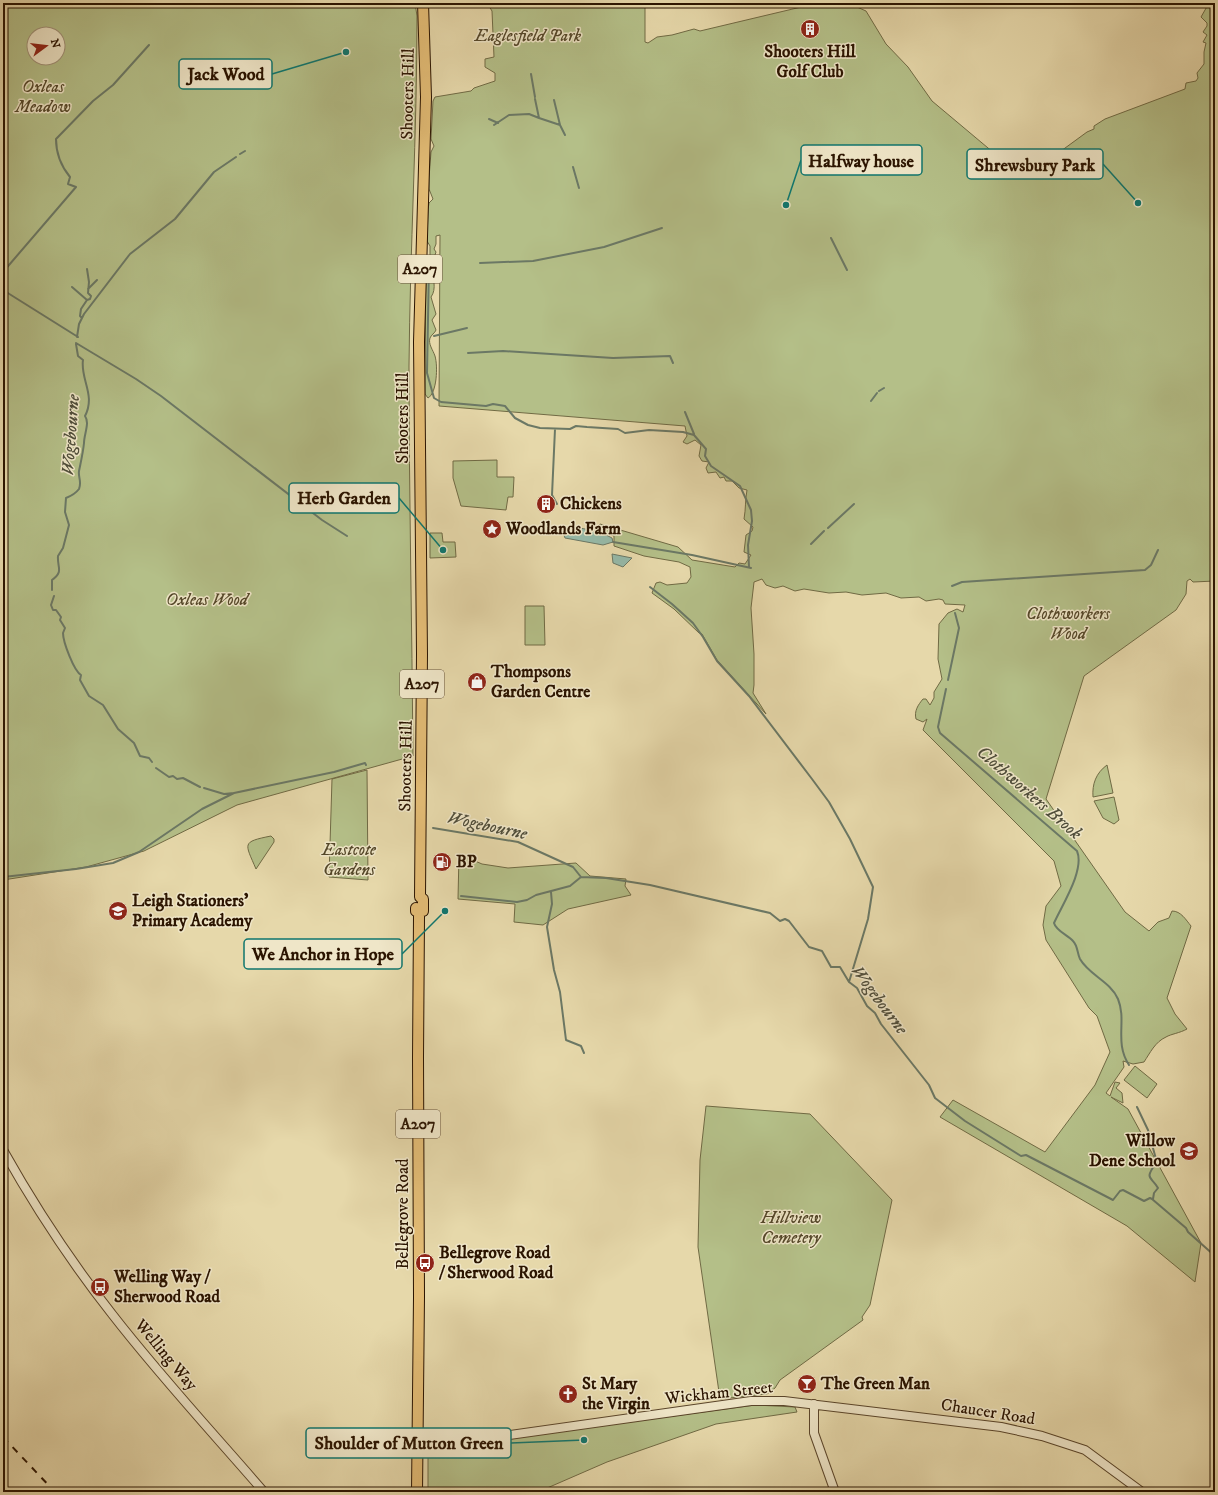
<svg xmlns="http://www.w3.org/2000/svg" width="1218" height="1495" font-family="'IM FELL DW Pica',serif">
<rect width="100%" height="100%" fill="#e6d8aa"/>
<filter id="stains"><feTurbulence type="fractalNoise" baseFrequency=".005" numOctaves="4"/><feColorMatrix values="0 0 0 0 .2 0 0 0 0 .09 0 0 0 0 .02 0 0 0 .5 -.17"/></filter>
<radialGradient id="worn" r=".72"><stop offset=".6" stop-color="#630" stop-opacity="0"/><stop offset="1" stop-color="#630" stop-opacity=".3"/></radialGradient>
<path fill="#b4bf88" stroke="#706a44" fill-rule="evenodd" d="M3,3H415L417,16C417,133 410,249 409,366C409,496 412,626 413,756L237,805L144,851L86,867L3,880ZM34,34H58V58H34Z
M487,3H645V42L648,43L657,37L672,35L694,29L700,31L818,3H848L866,11L886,44L908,67L932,101L1025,179L1026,174L1029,171L1028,165L1035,170L1087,132L1094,129V126L1105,119L1185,89L1186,83L1196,81L1198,78L1197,73L1204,64V52L1206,43L1203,42L1207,35L1203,32L1207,26V23L1201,17L1209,3H1215V581L1193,582L1190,579L1187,581L1186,594L1176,610L1084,676L1046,799L1125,912L1149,931L1158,922L1169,918L1172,911C1181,911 1186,920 1191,926L1167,998L1175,1014L1187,1029C1180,1033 1171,1034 1166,1037C1155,1042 1150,1053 1144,1062L1133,1064L1123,1061L1124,1067L1106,1093L1110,1096L1115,1082L1120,1083L1116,1088L1122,1093L1123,1103L1111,1097L1128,1109L1201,1243L1195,1282L1127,1226L940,1117L953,1100L1045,1152L1095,1085L1110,1052L1097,1016L1089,1008L1046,940L1043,925L1046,906L1061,886L1054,861L923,730L927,719L923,722L916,719C914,711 918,705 923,699H926L930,705L934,698V692L942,679L938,659L939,624L948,613L957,609L963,612L965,605L945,604L943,600L939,599L926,601L919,597L901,598L886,593L862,595L846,592L829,593L804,589L795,591L783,586L775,588L766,585L762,579L754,582L751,608L754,654V685L753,693L766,714L717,660L702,634L699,633L674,609L652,593L656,583L660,582L667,585L687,583L691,577L690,567L679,562L644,556L614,546V536L597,529L600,524L678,547L692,560L735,567L739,563L745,564L751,555L744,552L746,535L752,531L753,527L744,519C746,508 745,500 747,490L739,488L732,481H726L724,477L720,478L716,472L708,473L706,468L709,462L702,461L699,456L701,445L695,440L687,444L683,442L687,436L685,426L439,406L440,235L436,236V244L434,249L436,252L434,258L437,262L436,265L431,268C433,277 437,289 431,297L436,314L432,320L436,330C435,333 431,335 430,338C428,344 433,350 435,356C438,366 437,393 428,398L425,394L426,264L430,255V246L427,241L428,210L429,203L433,199L429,189V178L431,152L434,146L431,139L433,101L435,97L471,91L474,88L495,81V73L485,67V59L494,57L492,11Z
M497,460V477H514L513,497H508L506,510L461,506L453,478V461Z
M430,533H442L443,542H455L456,557L430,558Z
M525,606H544L545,645H525Z
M1107,765L1113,793L1093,797C1092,784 1096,773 1107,765Z
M367,770L368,880L329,877L332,779Z
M1114,797L1119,820L1114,824L1103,818L1094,801Z
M271,836L274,839V842L256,869C245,843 241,842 271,836Z
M459,854L482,864L508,868L576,863L590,876L626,879L625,886L631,895L568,909L543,925L514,922L515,904L458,899Z
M1135,1066L1157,1084L1147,1098L1124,1080Z
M706,1106L810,1114L892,1200L870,1305L862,1317L863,1320L780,1380L775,1388L767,1394L720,1399L698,1247L700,1160Z
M755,1405L795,1407L797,1412L716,1424L607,1462L538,1492H428V1449Z"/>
<path fill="#96baa9" stroke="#6b7865" d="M566,527C579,527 600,531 612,538L613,542L603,545L565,538L562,530Z
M612,554L632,558L623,567L613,563Z"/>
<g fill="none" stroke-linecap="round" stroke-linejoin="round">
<path stroke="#6b7865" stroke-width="2" d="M531,74L535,97
M535,99L539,118L560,125
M554,100L560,125L565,135
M489,119L498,123
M494,125L509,115L529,114L539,118
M240,154L245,151
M573,167L579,188
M831,238L847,270
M480,263L533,261L604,247L662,228
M429,265L427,373L434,398L441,402L486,406L493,404L505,406L515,418L528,425L540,428L570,429L576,426L587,427L618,429L625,433L649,430L683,432L694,435L706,449L705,456L711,466L740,486L751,510L752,521L748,545L749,567
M3,272L76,187L68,184L70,177C61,166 56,153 56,139L93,101L113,85L149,45
M72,287L87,300
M88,289L97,280
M3,290L78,337
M82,318L80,316L81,309L87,300L90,299L91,296L88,293L89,282L87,269
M434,336L467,328
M77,337L79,324L84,314L130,254L175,219L214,172L236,157
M76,343L136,379L161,396L322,520L347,536
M468,353L503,351L613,358L670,356L673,363
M879,391L884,388
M871,401L877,393
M685,412L694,434
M555,429L552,495L557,504
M828,528L854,504
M613,542L692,555L751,568
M811,544L824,531
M952,586L962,582L1145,570L1151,565L1158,550
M650,587L672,604L693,623L703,637L717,661L749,696L812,779L829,802L850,839L873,887L868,919L849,982
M52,590V580C64,571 57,568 58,556L63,548L69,525L65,512L66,498C71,496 76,493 79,489C82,482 78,477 79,471C81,461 83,453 84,443C84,434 90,423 85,416C96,395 80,379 83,360L78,356L76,344
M54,596L51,605L53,610H56L61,617L60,620L65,628L63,633C63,642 74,671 81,675L80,680L89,696L103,705L118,729L134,743L140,756L149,758L152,762
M948,680L959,628L955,613
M946,689L938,727L940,733L1077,851C1085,870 1062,905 1054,923C1056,931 1068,935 1073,941C1078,946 1077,953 1080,959C1089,975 1111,982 1118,999C1127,1021 1114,1042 1129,1065
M156,768L169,777L173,776L177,779L183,778L200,787
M204,788L224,794L234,793L334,772L365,763L366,765
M433,828L518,842L573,867L581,877L606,878L650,885L770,913L780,921L785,919L789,921L809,947L822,951L831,967H840L849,982L857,988L867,1006L875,1013L881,1024L929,1085L935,1098L965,1121L1021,1156L1026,1155L1113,1200L1120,1191L1123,1190L1144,1201L1150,1198L1152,1199L1186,1228L1188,1232L1215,1256
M3,877L76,869L113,863L139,852L202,809L234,793
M551,892L552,904L547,927L554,970L560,992L566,1040L581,1046L584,1053
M461,896L517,902L527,900L536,895L570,886L581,877
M1137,1107L1148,1130L1156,1159V1163C1144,1180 1151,1176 1158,1188L1154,1193L1153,1199"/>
<defs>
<path id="minor" d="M3,1150C35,1207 71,1262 112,1314C160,1376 213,1433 264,1492
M814,1404V1433L835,1492
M417,1448L751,1401H784L1001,1427L1042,1436L1085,1450L1142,1492"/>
<path id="major" d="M416,908V911L419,912V917L418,1058L419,1297L417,1492
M419,912L423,911V899L420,897L422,654L419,342L426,97L423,3"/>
</defs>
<use href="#minor" stroke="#5a452a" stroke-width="10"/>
<use href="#major" stroke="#2b1400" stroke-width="12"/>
<use href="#minor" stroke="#efe6c8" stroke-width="8"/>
<use href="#major" stroke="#e3bc75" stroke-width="10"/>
<path stroke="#2b1400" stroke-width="2" stroke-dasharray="7 7" stroke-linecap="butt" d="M3,1437L55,1492"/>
</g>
<defs>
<symbol id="building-disc" viewBox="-11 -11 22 22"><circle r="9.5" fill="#8f2418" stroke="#efe6c8"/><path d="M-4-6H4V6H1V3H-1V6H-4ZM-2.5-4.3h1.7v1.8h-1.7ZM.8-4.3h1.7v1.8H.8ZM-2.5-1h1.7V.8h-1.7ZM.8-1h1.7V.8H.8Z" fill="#fff"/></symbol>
<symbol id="sight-disc" viewBox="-11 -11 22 22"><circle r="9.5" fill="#8f2418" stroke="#efe6c8"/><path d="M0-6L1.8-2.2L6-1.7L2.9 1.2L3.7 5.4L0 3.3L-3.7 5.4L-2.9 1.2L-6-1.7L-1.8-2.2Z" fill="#fff"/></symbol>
<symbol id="shop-disc" viewBox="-11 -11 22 22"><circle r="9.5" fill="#8f2418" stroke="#efe6c8"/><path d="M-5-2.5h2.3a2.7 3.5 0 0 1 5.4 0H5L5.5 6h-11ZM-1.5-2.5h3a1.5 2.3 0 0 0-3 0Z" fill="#fff"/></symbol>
<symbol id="fuel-disc" viewBox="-11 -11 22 22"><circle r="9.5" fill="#8f2418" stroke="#efe6c8"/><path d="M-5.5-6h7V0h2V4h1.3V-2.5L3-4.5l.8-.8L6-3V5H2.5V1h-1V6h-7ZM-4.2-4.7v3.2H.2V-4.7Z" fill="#fff"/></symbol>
<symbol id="school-disc" viewBox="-11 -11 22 22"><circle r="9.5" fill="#8f2418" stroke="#efe6c8"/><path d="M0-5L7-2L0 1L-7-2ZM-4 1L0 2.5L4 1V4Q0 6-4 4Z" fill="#fff"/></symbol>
<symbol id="bus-disc" viewBox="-11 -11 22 22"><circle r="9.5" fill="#8f2418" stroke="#efe6c8"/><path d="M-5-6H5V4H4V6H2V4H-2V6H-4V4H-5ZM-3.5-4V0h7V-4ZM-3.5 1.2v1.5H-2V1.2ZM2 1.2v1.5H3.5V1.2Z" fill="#fff"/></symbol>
<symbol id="bar-disc" viewBox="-11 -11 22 22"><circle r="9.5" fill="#8f2418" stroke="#efe6c8"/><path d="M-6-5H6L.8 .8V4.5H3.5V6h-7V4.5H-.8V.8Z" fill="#fff"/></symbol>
<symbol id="church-disc" viewBox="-11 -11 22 22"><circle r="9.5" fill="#8f2418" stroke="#efe6c8"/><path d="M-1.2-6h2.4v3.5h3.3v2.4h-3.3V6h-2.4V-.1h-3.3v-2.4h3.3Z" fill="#fff"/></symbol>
</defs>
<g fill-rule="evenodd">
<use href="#building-disc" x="799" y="18" width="22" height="22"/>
<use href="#building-disc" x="535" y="493" width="22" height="22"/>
<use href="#sight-disc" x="481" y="518" width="22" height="22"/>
<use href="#shop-disc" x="466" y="671" width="22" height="22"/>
<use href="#fuel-disc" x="431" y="851" width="22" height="22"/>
<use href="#school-disc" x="107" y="900" width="22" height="22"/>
<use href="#school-disc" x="1178" y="1140" width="22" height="22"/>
<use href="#bus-disc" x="414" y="1252" width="22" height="22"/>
<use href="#bus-disc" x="89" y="1276" width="22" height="22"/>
<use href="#bar-disc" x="796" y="1373" width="22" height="22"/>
<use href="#church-disc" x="557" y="1383" width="22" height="22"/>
</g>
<g text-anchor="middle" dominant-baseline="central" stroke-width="3" stroke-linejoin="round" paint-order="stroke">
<g fill="#efe6c8" stroke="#66533c" stroke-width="1">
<rect x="398" y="255" width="44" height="28" rx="3"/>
<rect x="400" y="670" width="44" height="28" rx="3"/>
<rect x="396" y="1110" width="44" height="28" rx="3"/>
</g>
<g font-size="16" font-weight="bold" fill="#2b1400">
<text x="420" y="269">A207</text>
<text x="422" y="684">A207</text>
<text x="418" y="1124">A207</text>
</g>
<g font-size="17" font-style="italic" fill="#544729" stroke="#efe6c8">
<text x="528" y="36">Eaglesfield Park</text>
<text x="43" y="87">Oxleas<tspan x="43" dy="20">Meadow</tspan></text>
<text x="207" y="600">Oxleas Wood</text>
<text x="1068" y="614">Clothworkers<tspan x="1068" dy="20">Wood</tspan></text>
<text x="349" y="850">Eastcote<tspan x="349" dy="20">Gardens</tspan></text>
<text x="791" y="1218">Hillview<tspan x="791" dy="20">Cemetery</tspan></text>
</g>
<g font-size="17" font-weight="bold" fill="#2b1400" stroke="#efe6c8" text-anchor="start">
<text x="810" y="52" text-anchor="middle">Shooters Hill<tspan x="810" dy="20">Golf Club</tspan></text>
<text x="560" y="504">Chickens</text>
<text x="506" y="529">Woodlands Farm</text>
<text x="491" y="672">Thompsons<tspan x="491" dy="20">Garden Centre</tspan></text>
<text x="456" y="862">BP</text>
<text x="132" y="901">Leigh Stationers'<tspan x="132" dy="20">Primary Academy</tspan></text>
<text x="1175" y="1141" text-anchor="end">Willow<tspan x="1175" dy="20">Dene School</tspan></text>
<text x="439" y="1253">Bellegrove Road<tspan x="439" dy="20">/ Sherwood Road</tspan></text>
<text x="114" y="1277">Welling Way /<tspan x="114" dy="20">Sherwood Road</tspan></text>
<text x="582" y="1384">St Mary<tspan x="582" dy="20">the Virgin</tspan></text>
<text x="821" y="1384">The Green Man</text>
</g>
<g font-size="17" fill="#2b1400" stroke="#efe6c8">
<text transform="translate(408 94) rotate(-89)">Shooters Hill</text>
<text transform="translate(403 418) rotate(-90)">Shooters Hill</text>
<text transform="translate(406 766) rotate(-89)">Shooters Hill</text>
<text transform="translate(403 1214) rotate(-90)">Bellegrove Road</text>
<text transform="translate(166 1355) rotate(50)">Welling Way</text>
<text transform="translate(719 1393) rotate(-6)">Wickham Street</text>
<text transform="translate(988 1412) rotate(9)">Chaucer Road</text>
</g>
<g font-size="18" font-style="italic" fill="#504e3b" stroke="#efe6c8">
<text transform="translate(71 435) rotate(-86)">Wogebourne</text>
<text transform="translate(1029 793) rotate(41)">Clothworkers Brook</text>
<text transform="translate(487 826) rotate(12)">Wogebourne</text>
<text transform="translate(879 1000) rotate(53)">Wogebourne</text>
</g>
</g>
<path fill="none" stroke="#0f766e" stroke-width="1.5" d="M346 52L272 74M786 205L801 160M1138 203L1103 164M443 550L399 498M445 911L402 954M584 1440L511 1443"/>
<g fill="#0f766e" stroke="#efe6c8" stroke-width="1.5">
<circle cx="346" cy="52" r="4"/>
<circle cx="786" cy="205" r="4"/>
<circle cx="1138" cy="203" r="4"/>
<circle cx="443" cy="550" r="4"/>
<circle cx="445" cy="911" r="4"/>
<circle cx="584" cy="1440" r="4"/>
</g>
<g fill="#efe6c8" stroke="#0f766e" stroke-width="1.5">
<rect x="179" y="59" width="93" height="30" rx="4"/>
<rect x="801" y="145" width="121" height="30" rx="4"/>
<rect x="967" y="149" width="136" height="30" rx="4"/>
<rect x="289" y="483" width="110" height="30" rx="4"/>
<rect x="244" y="939" width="158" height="30" rx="4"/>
<rect x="306" y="1428" width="205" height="30" rx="4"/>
</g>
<g font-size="18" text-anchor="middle" font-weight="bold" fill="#2b1400">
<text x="226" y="80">Jack Wood</text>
<text x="861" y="167">Halfway house</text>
<text x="1035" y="171">Shrewsbury Park</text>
<text x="344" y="504">Herb Garden</text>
<text x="323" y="960">We Anchor in Hope</text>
<text x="409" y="1449">Shoulder of Mutton Green</text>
</g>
<rect width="1218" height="1495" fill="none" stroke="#e6d8aa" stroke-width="16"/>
<rect x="4" y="4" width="1210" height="1487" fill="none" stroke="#2b1400" stroke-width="2"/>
<rect x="8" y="8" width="1202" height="1479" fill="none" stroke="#2b1400"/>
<g transform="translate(46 46) rotate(75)"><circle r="19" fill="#efe6c8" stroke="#a19278"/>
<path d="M0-3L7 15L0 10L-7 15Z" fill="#8f2418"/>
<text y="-6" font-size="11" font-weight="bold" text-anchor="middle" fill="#2b1400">N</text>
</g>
<rect width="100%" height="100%" filter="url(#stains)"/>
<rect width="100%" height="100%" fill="url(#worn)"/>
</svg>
